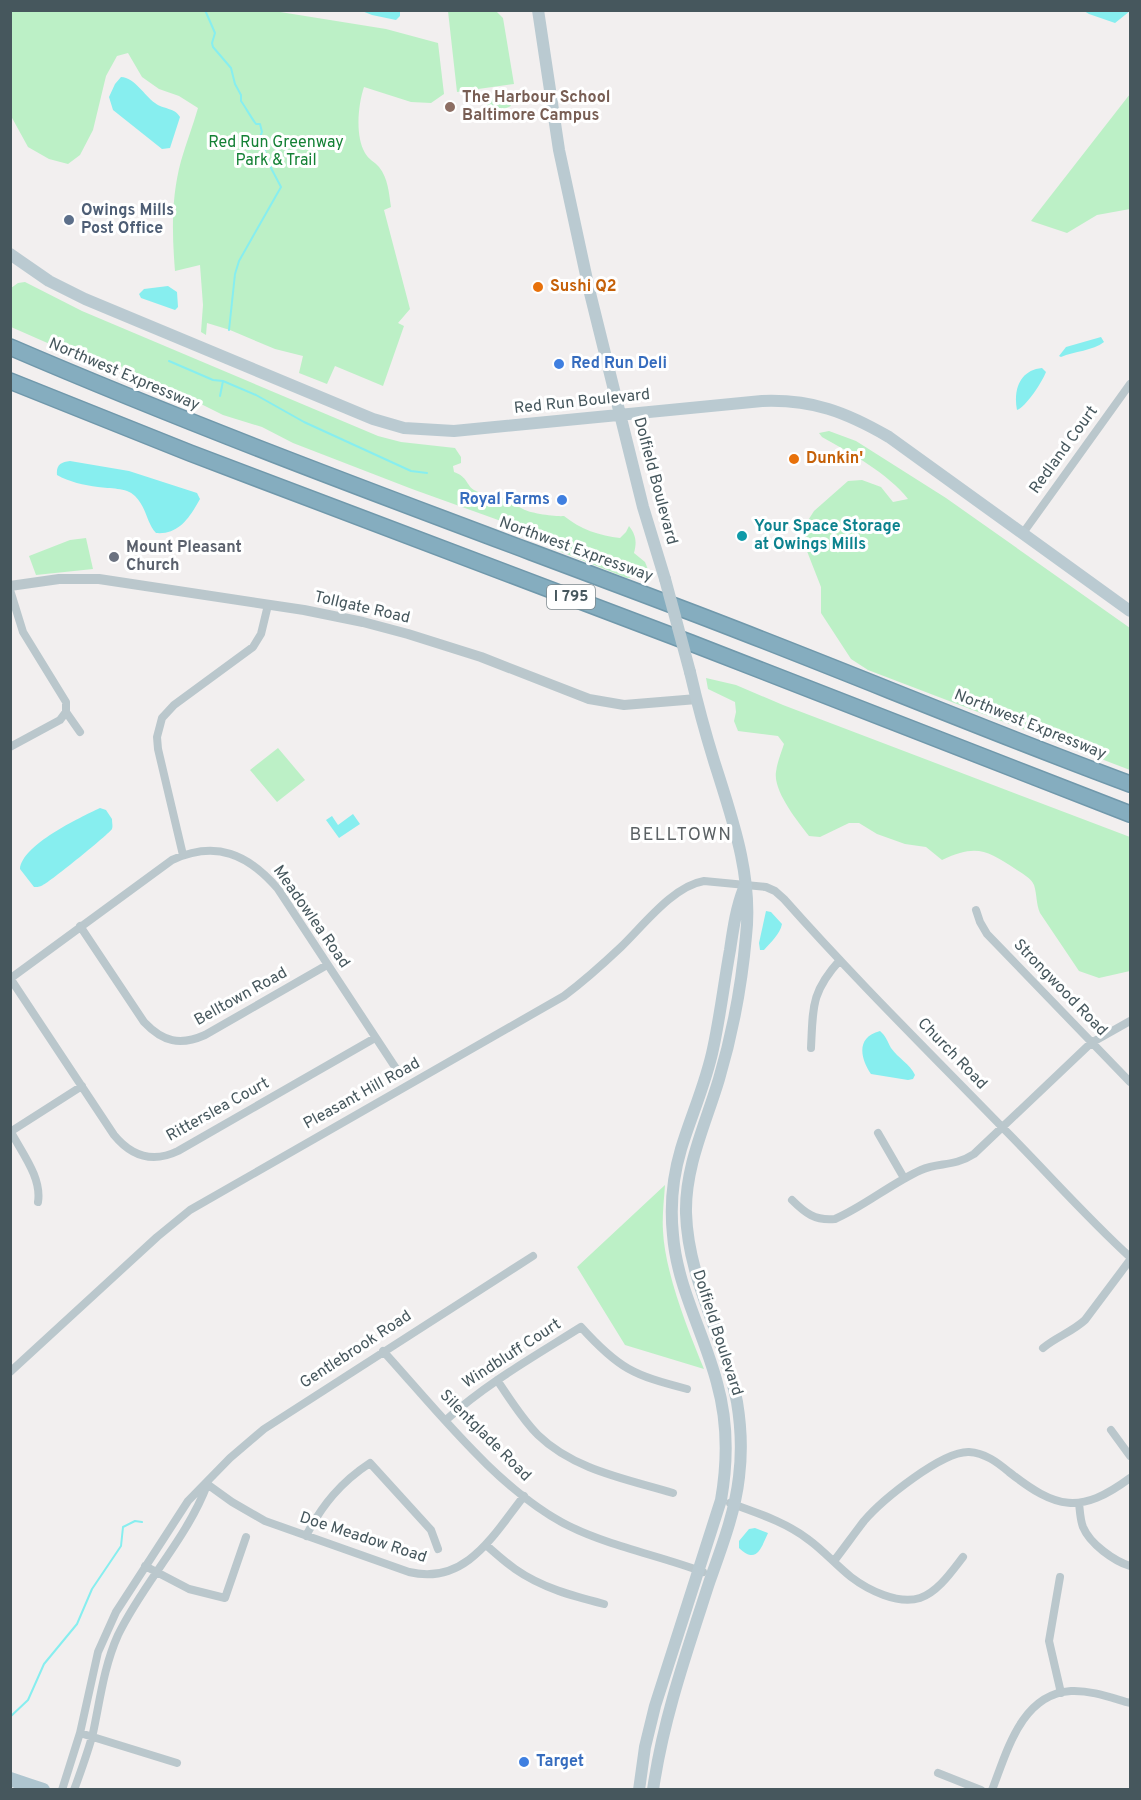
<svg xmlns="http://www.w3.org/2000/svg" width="1141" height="1800" font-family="Overpass,sans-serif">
<rect width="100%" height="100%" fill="#f2efef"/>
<path fill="#bcf0c6" d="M10,11H274L386,29L438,43L444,94L431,103L411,102L364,87C358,105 355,136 365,153C368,159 375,162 379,167C388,178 389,193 391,207L384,210L410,309L398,323L404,326L383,386L335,366L327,384L299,373L303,356L275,349L230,330L207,323L206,335L201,332L203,305L200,265L175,271C172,234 171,198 181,161C186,143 193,126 198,108L179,96L159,89L142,77L128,53L117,56L106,76L93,130L80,155L68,164L49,159L28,147L11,116Z
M448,11H496L503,18L514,84L457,92Z
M1130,94V209L1097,215L1067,233L1031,221Z
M492,97L497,104L509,101L511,106L496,112L491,109H485L484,102Z
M25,282L82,311L378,436L401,442L455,448L461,457V463L453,466L454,472C468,477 466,485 474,490C482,495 489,494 497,496C507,498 514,505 523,509C529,513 556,517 564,516C580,529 600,536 620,538L626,532L629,526C636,535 637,542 634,553L645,562L649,572L644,576L627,578L554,549L526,530L412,489L293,443L262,427L223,415L199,403L156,388L130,374L87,355L52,345L11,327V288L18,283Z
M829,431L856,441L946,498L1130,628V770L868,670L851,659L821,613V587L803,541L805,525L814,511L848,481L862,480L881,487L893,502L908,499C889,474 849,452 822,437L819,433Z
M86,538L93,569L36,575L29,556L70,540Z
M706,678L736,685L783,705L1130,837V971L1099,978L1079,971L1040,913C1036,904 1037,894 1034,885C1031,878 1023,874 1017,870C986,850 977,844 942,860L926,847L905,844L877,834L859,823H849L820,837L809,836C798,822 773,791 776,772C777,763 781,753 784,744L778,736L738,731L734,721L736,712L735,702L708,689Z
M278,748L305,780L277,802L250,770Z
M665,1185C664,1200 662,1216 663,1231C665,1273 688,1330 704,1369L625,1345L577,1267Z"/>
<path fill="#87eeef" d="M362,11H400V16L396,20L372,15Z
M1084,11H1130L1115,23L1089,14Z
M121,77C135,78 144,95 155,103C164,110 174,107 180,117L170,148L162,149L113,110L109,97L115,84Z
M168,286L177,292L178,307L175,310L141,298L139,294L144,289Z
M1101,337L1104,342C1093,351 1074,351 1061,357L1059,356L1066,347Z
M1042,368L1046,372C1042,382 1026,407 1017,410C1013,390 1020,370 1042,368Z
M70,461L129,471L197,493L200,499C190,517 179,535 156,533C146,522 147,508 135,496C126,487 110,489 98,487C84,485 69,482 57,475C56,465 61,462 70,461Z
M100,808L106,810L112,819C112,823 113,826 112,829C110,833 50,882 43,885C39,887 38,887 34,887L20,869C22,845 79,818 100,808Z
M353,814L360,824L339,838L326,820L332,816L338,825Z
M766,911L771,912L782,924C780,934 771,942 764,950H760L759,943Z
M880,1031C886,1036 887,1041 891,1048C898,1058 910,1064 915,1075L913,1079L908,1080L871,1074C860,1058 856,1037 880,1031Z
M755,1528L768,1533C761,1548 757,1565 739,1548V1541L749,1529Z"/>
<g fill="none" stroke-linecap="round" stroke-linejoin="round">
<path stroke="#87eeef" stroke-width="2" d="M205,10L215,33L212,43L213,47L231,68L235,84L241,95V101C246,108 250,116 256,124H260L262,132L260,137L271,168L281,187L239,261L235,274L229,330
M169,361L213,380L223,381L256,395L304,422L411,471L427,473
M220,396L223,381
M10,1717L28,1700L44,1664L77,1624L92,1589L121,1546L123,1527L135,1521L142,1522"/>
<defs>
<path id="motorway" d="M10,347C231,442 456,523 680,608C831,665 979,728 1130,784
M10,381L190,453L691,643L1130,814"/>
</defs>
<use href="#motorway" stroke="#7098ab" stroke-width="18"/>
<path stroke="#bac7cc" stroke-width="8" d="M1023,533L1130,384
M10,590L23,632L66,702V712L60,720L10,747
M66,712L80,732
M183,855L158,749L157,737L162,718L174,705L253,647L261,634L268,605
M976,910L980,922L987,934L1130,1082
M80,926L144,1022C163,1042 180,1046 205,1035L327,965
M10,978L114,1135C132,1157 153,1163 178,1151L375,1038
M11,978L172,860C216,840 248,854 278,889L401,1076
M811,1048C813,1007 811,992 840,960
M10,1132L82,1086
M11,1132C22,1153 42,1178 38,1202
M878,1133L904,1178
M792,1200C805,1213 815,1221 835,1219C865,1206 890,1184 921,1170C939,1162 954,1167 974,1154L1091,1043L1130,1021
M1043,1348C1056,1337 1072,1332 1085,1320L1130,1260
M383,1351C435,1408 500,1492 569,1526C609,1546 661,1556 703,1572
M10,1372L157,1237L190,1210L564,996C584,981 603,964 621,947C643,926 673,886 704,881L766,887L775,891L784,899C854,978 929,1052 1002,1127C1045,1170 1085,1216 1130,1257
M497,1380C510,1399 522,1419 538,1435C574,1470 627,1479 673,1493
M446,1420C487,1383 535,1356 581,1327C619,1369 633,1375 687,1389
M1111,1430L1130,1456
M207,1484L232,1502L265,1521L409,1572C466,1586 494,1534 524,1496
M730,1503C757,1513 786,1522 809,1540C824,1551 836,1565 851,1577C868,1590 898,1605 920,1598C938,1592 952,1571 963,1557
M1079,1503C1080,1511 1080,1519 1083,1527C1090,1544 1114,1561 1130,1566
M306,1536C322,1505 341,1482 370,1463L431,1530L438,1549
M486,1545C495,1553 505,1562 515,1569C542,1588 573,1596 604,1604
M834,1561C844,1548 854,1534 864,1521C882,1500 942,1451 969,1452C985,1453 997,1462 1009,1472C1056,1509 1080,1515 1130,1478
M145,1566L189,1589L225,1598L246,1537
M1060,1577L1049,1641L1061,1693
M80,1733L177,1763
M938,1773L981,1790
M62,1790L80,1733L98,1652L116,1612L188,1501L230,1458L264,1429L533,1256
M74,1790C81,1771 88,1752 93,1733C100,1700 104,1666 118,1635C143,1583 186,1540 207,1485
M992,1790C1007,1752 1021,1694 1071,1691C1091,1690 1112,1698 1130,1703"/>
<path stroke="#bac7cc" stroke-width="10" d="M10,586L59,579H99L304,610L363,622L408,634L481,657L589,699L624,705L697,699"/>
<path stroke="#bacad1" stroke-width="12" d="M538,10L559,150L589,289L643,507L665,579
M10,254L49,281L85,299L373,419L404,428L454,431L762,401C812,399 846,412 889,437L1130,611
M639,1790L645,1747L655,1706L721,1500C728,1460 728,1422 717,1383C704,1333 677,1287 673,1235C670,1207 673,1176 681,1149C691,1116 706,1083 713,1049C720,1017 724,983 730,950C733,930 736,908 744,888
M653,1790C663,1719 687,1651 709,1583C721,1549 735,1513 739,1477C742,1453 741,1426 737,1402C724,1337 688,1280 686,1213C685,1166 706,1123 719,1079C732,1035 742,982 746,936C753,876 732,818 714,761C705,732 697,702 690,672"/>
<path stroke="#aec5cf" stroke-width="14" d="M10,1779L43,1790"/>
<use href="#motorway" stroke="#85adbf" stroke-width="15"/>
<path stroke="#bacad1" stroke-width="12" d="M665,579L690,672"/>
</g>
<circle fill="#8d6e63" stroke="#fff" stroke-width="2" cx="450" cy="107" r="6"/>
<circle fill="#5c6f8a" stroke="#fff" stroke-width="2" cx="69" cy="220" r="6"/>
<g fill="#e8710a" stroke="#fff" stroke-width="2">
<circle cx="538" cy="287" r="6"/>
<circle cx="794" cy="459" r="6"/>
</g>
<g fill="#3f7fe0" stroke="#fff" stroke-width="2">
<circle cx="559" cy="364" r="6"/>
<circle cx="562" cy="500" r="6"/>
<circle cx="524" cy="1762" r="6"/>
</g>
<circle fill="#0f9aa8" stroke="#fff" stroke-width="2" cx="742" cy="536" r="6"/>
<circle fill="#6b7280" stroke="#fff" stroke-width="2" cx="114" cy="557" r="6"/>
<g text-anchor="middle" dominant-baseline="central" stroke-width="6" stroke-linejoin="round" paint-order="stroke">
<rect fill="#fff" stroke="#7e898e" stroke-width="1.5" x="547" y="585" width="48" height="24" rx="4.5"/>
<g font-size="15" font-weight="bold" fill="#46575d">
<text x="571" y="597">I 795</text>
</g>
<g font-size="16" font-weight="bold" fill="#785e54" stroke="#fff" text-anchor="start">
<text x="462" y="98">The Harbour School<tspan x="462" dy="18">Baltimore Campus</tspan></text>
</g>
<g font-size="16" fill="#148135" stroke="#fff">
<text x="276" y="143">Red Run Greenway<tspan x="276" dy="18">Park &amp; Trail</tspan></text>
</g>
<g font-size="16" font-weight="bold" fill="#4e5e75" stroke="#fff" text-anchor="start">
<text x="81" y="211">Owings Mills<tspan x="81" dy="18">Post Office</tspan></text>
</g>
<g font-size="16" font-weight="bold" fill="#c56008" stroke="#fff" text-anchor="start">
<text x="550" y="287">Sushi Q2</text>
<text x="806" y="459">Dunkin'</text>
</g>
<g font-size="16" font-weight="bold" fill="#366cbe" stroke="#fff" text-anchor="start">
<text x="571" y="364">Red Run Deli</text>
<text x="550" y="500" text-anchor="end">Royal Farms</text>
<text x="536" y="1762">Target</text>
</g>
<g font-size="16" fill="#46575d" stroke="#fff">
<text transform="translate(124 375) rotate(23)">Northwest Expressway</text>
<text transform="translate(582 402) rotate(-6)">Red Run Boulevard</text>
<text transform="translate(1064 450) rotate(-54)">Redland Court</text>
<text transform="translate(655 481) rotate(75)">Dolfield Boulevard</text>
<text transform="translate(576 550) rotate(20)">Northwest Expressway</text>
<text transform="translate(362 608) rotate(13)">Tollgate Road</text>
<text transform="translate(1030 725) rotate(22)">Northwest Expressway</text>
<text transform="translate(311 917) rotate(55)">Meadowlea Road</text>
<text transform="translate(1060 988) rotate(46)">Strongwood Road</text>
<text transform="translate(241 997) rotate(-29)">Belltown Road</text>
<text transform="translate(952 1054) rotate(46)">Church Road</text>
<text transform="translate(362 1094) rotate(-29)">Pleasant Hill Road</text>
<text transform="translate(218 1110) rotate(-29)">Ritterslea Court</text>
<text transform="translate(717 1333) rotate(72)">Dolfield Boulevard</text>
<text transform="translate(356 1350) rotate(-33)">Gentlebrook Road</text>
<text transform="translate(512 1354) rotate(-33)">Windbluff Court</text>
<text transform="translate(485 1436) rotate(45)">Silentglade Road</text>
<text transform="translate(363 1538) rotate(18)">Doe Meadow Road</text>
</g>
<g font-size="16" font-weight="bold" fill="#0d838f" stroke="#fff" text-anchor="start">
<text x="754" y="527">Your Space Storage<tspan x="754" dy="18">at Owings Mills</tspan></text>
</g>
<g font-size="16" font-weight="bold" fill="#5b616d" stroke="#fff" text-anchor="start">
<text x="126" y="548">Mount Pleasant<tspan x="126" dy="18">Church</tspan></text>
</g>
<g font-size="18" letter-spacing="1.5" fill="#5b6164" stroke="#fff">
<text x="681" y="835">BELLTOWN</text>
</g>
</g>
<rect width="1141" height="1800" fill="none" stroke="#46575d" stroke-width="24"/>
</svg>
